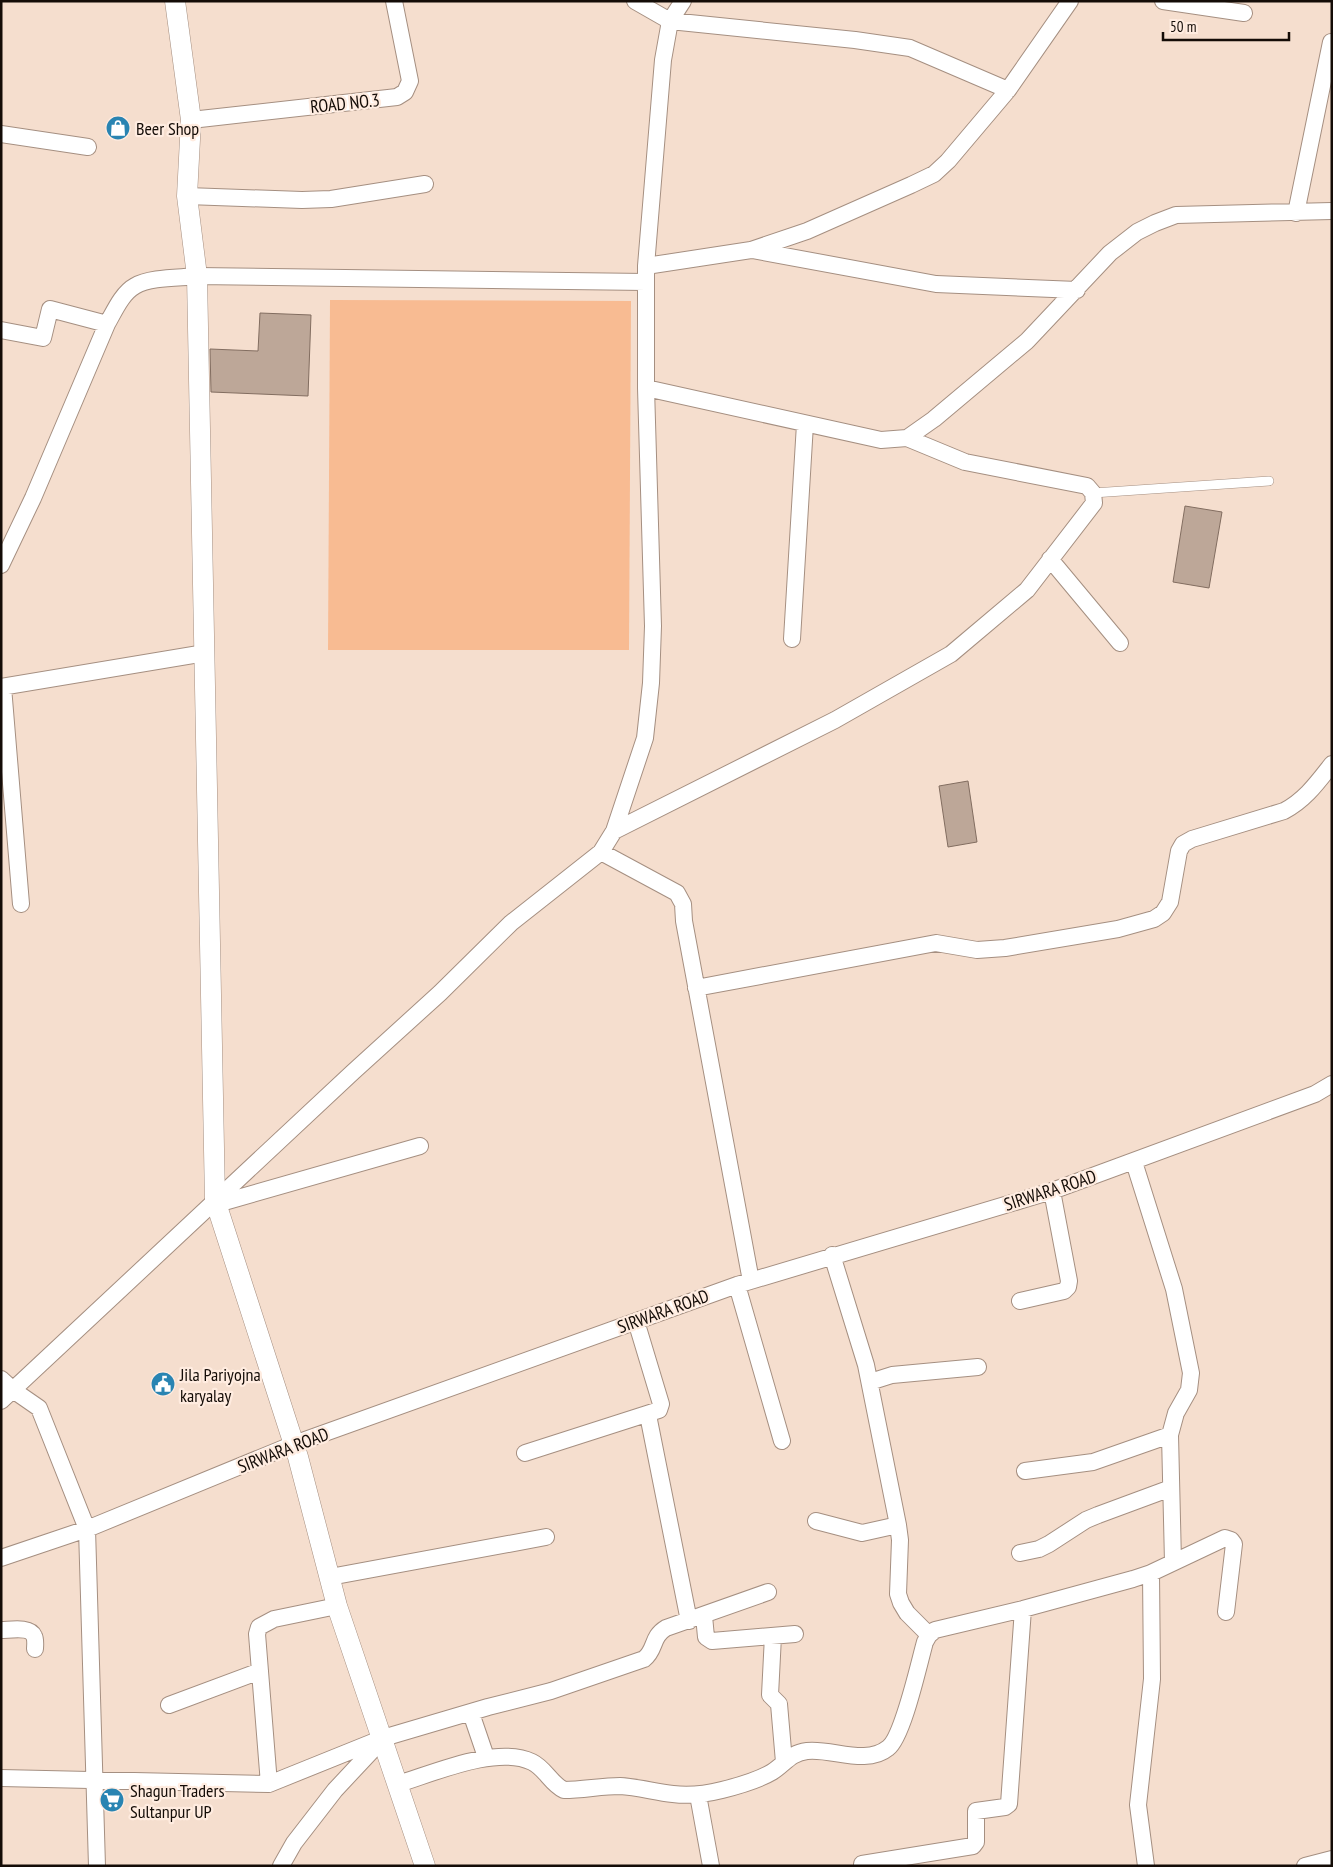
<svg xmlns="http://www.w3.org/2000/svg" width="1333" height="1867" font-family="'PT Sans Narrow',sans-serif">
<rect width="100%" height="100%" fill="#f5dece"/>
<path fill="#f8bb92" d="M330,300L631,301L629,650H328Z"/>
<path fill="#bda798" stroke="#826d60" d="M260,313L311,315L308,396L211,392L210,349L258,351Z
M1185,506L1222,512L1209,588L1173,582Z
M968,781L977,842L948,847L939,786Z"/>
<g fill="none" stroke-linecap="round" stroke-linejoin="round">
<defs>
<path id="service" d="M1093,493L1269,481"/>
<path id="minor" d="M635,1L670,21L855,40L910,48L1008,90
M1163,1L1244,13
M191,120L397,97L405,92L410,81L394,1
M1,134L88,147
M187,196L302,200L331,199L425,184
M1296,213L1331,42
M752,250L936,284L1077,290
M646,266L751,250L807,231L911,185L934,174L948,161L1008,90L1070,1
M1,330L43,338L50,309L107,324
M646,388L881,440L907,438L934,419L1027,341L1110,253L1137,232L1155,223L1176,215L1332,211
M1050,559L1120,643
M1,565L33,498L107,324C114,312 122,293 135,286C150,277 180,278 197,276L646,282
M792,639L805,424
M1,687L205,653
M3,687L21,904
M614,831L835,720L951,654L1027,590L1094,503L1093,493L1087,486L965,462L907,438
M601,852L677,893L683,904L684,921L751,1281
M696,988L936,943L977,950L1005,948L1118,929L1154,919L1163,913L1170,902L1179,851L1183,844L1192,839L1284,811C1305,800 1317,783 1332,764
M1134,1162L1174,1289L1191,1373L1189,1390L1176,1413L1170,1435L1173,1562
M217,1204L420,1146
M832,1255L866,1365L898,1525L900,1540L898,1594L901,1603L907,1613L929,1635
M737,1285L782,1441
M1020,1301L1064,1291L1068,1287L1069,1281L1052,1191
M1,1379L13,1390L39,1408L87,1529L97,1866
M870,1382L892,1375L978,1367
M1,1401L353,1072L440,993L511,923L601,852L614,831L645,738L651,683L653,626L646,388V266L663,60L670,21L683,1
M648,1415L689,1621
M525,1453L659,1410L661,1404L636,1321
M1025,1471L1093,1462L1170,1435
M816,1521L862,1533L898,1525
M1020,1553L1039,1549L1049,1544L1086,1520L1098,1515L1171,1488
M1,1558L87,1529L294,1444L737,1285L1052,1191L1315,1094L1332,1084
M330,1577L546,1537
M704,1616L706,1637L712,1641L795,1634
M1,1630C10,1630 30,1626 34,1636C36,1640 35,1646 35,1649
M773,1636L770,1695L779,1704L784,1762
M169,1705L260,1671
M471,1713L486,1757
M1,1778L269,1784L383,1738L488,1707L551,1691L644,1659C656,1650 651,1637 666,1628L768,1592
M269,1784L257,1634L259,1627L274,1619L337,1606
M398,1784C434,1773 497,1745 532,1762C545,1768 551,1784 564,1790C583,1790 601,1786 620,1786C638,1787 655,1792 673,1794C689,1796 706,1794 722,1790C738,1786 757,1781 772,1772C785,1764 790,1753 807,1751C832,1748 866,1766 888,1748C903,1737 919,1663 925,1642L929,1635L935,1630L1023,1609L1133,1579L1151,1573L1225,1538L1231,1540L1234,1544L1226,1612
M698,1795L711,1866
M862,1864L973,1846L976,1842V1811L1005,1807L1009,1804L1023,1609
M281,1866L294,1843L335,1790L379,1743
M1146,1866L1138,1805L1152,1679L1151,1573
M1305,1866L1332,1859"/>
<path id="tertiary" d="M175,1L191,120L187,196L197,276L215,1200L298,1457L337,1606L425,1866"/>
</defs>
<use href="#service" stroke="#a58f81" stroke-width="10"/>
<use href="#minor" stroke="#a58f81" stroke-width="18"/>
<use href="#tertiary" stroke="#a58f81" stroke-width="21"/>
<use href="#service" stroke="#fff" stroke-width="9"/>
<use href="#minor" stroke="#fff" stroke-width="16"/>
<use href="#tertiary" stroke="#fff" stroke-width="20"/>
</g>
<defs>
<symbol id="shop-disc" viewBox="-11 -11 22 22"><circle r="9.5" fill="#2984b2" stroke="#ffece0"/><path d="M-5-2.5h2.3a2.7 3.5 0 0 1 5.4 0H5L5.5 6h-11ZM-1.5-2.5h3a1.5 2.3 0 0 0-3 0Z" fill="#fff"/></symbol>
<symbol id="civic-disc" viewBox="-11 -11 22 22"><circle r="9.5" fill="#2984b2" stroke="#ffece0"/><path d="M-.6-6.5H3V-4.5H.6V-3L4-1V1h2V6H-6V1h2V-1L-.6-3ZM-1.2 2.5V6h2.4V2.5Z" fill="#fff"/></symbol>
<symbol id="supermarket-disc" viewBox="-11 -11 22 22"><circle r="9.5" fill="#2984b2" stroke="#ffece0"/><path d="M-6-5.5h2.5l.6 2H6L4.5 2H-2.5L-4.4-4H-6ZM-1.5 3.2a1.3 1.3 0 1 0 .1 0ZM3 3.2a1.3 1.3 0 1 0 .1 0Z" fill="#fff"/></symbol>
</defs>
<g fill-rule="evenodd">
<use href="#shop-disc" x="104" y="114" width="28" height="28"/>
<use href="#civic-disc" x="149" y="1370" width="28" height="28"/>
<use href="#supermarket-disc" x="98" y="1786" width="28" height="28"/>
</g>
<g text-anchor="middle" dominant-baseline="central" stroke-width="4.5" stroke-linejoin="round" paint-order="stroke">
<g font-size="18" fill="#140c07" stroke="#ffece0">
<text transform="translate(345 103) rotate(-6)">ROAD NO.3</text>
<text transform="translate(1050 1190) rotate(-18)">SIRWARA ROAD</text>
<text transform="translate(663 1311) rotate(-20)">SIRWARA ROAD</text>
<text transform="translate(283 1450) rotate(-21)">SIRWARA ROAD</text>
</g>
<g font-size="18" fill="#140c07" stroke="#ffece0" text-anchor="start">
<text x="136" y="128">Beer Shop</text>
<text x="180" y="1374">Jila Pariyojna<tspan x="180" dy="21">karyalay</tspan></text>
<text x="130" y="1790">Shagun Traders<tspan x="130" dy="21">Sultanpur UP</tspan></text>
</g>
</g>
<rect width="1333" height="1867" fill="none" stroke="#140c07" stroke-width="5"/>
<path d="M1163 32v8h126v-8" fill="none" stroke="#140c07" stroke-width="2.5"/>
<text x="1170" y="32" font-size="15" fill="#140c07" stroke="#ffece0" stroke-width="4" paint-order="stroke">50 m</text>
</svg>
